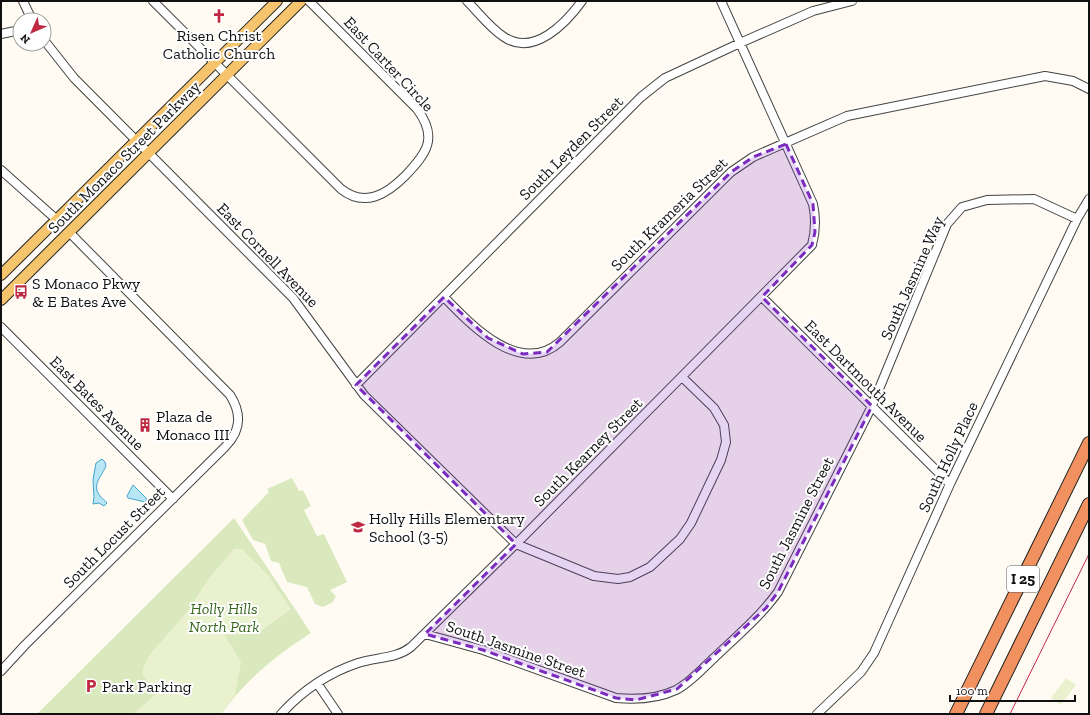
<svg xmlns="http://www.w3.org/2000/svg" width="1090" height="715" font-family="'Zilla Slab',serif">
<rect width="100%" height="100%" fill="#fffbf3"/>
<path fill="#d9e9bd" d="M292,478L299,491L303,490L311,506L304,510L317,536L324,534L347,582L330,590L336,596L333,602L323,607L315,604L307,587L287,582L279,563L271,561L265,544L253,540L242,520L269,492L267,489Z
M234,518L311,633C276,655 246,680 221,714H37Z"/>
<path fill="#e9f1ce" d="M234,549H242L268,575L291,609L258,633L225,635L241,662L235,695L221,714H133L158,692L143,676V668L150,654L187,612L209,578Z
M1066,678L1076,685L1061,705L1051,698Z"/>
<path fill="#b9e6f5" stroke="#41a4cb" d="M102,459L105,462L106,466C102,476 91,485 100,496C102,499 105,500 107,503L104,506L99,503L93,504L94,497L93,480L96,463Z
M133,485L147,499L145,502L128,498L127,496Z"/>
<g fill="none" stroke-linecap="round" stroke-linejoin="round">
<defs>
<path id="minor" d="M23,1L32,20
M153,1L341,189C365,208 387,194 405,176C426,154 439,138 417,109L309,1
M467,1C479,13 490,28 504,37C534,57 566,23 582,1
M1,34L20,30
M44,40L74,78L293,298L364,395L516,544L594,576L618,579L630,577L650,567L680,539L691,523L721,460L726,442L724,425L714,408L682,377
M1,170L57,220
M444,297C471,325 520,377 560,342L731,172L753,157L847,116L1045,76L1073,81L1089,89
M762,297L950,484
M1,327L173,499
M356,385L641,97L665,78L740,43L813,11L852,1
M425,634L483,650L616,698C637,700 657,699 676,690C690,683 702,669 714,658C736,637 760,617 778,592L872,406L947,224L962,207L987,200L1034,199L1077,219
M1,671L25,645L225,447C241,431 242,414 230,395L69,232
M317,683L338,714
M281,714C302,691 328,673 358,663C376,657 396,659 411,647L523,537L812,245C816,230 816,218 813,204L721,1
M817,714L861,672L874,653L950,484L1077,219L1089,199"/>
<path id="major" d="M1,275L277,1
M1,300L301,1"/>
<path id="highway" d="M956,714L1089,443
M986,714L1089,504"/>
</defs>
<use href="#minor" stroke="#434343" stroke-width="10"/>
<use href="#major" stroke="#212121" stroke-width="12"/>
<use href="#highway" stroke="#212121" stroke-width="14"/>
<use href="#minor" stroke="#fff" stroke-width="8"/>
<use href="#major" stroke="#f6c46d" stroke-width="10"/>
<use href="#highway" stroke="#f1915f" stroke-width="12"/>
<path stroke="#bf2942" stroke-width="1" d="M1010,714L1089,554"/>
</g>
<path fill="#7b2cbf" fill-opacity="0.2" stroke="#7b2cbf" stroke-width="3" stroke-dasharray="8 5" stroke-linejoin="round" d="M786,144L813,204L815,232L812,245L762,297L872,406L778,592L766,608L677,689L636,700L616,698L483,650L425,634L516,544L356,385L444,297L488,338L523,354L547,352L731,172L753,157Z"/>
<defs>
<symbol id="church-bare" viewBox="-9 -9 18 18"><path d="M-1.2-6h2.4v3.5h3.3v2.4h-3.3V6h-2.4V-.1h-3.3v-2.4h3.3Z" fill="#bf2942" stroke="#fff" stroke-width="2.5" paint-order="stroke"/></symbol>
<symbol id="bus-bare" viewBox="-9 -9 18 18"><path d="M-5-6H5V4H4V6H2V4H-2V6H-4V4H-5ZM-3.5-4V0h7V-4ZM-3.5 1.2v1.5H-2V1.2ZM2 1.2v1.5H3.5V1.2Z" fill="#bf2942" stroke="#fff" stroke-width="2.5" paint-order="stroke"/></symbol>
<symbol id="building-bare" viewBox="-9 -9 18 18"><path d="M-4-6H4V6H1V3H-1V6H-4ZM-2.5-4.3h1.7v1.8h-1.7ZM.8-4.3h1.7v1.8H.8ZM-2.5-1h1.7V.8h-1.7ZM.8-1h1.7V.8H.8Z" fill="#bf2942" stroke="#fff" stroke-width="2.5" paint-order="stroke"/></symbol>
<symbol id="school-bare" viewBox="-9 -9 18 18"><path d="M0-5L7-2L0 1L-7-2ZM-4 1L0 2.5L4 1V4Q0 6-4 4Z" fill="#bf2942" stroke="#fff" stroke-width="2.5" paint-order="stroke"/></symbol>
<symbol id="parking-bare" viewBox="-9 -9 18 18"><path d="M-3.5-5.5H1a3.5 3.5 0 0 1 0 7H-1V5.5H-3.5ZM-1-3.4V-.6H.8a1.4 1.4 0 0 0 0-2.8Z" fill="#bf2942" stroke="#fff" stroke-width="2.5" paint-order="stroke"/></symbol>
</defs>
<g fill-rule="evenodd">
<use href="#church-bare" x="209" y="6" width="20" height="20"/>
<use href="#bus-bare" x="11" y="282" width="20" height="20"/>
<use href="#building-bare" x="135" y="415" width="20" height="20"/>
<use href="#school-bare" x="348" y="517" width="20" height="20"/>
<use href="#parking-bare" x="81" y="676" width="20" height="20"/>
</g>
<g text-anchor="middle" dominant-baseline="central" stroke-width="4" stroke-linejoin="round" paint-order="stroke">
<rect fill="#fff" stroke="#585858" stroke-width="1" x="1007" y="566" width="32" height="26" rx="3"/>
<g font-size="15" font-weight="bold" fill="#101010">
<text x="1023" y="579">I 25</text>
</g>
<g font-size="16" fill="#101010" stroke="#fff" text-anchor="start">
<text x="219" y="35" text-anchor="middle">Risen Christ<tspan x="219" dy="18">Catholic Church</tspan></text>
<text x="32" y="283">S Monaco Pkwy<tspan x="32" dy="18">&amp; E Bates Ave</tspan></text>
<text x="156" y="416">Plaza de<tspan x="156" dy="18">Monaco III</tspan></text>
<text x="369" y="518">Holly Hills Elementary<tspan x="369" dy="18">School (3-5)</tspan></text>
<text x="102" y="686">Park Parking</text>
</g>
<g font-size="16" fill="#101010" stroke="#fff">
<text transform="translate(389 64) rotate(47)">East Carter Circle</text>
<text transform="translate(571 148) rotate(-45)">South Leyden Street</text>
<text transform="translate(124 157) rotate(-45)">South Monaco Street Parkway</text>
<text transform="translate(669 214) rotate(-44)">South Krameria Street</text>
<text transform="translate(268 255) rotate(46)">East Cornell Avenue</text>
<text transform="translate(912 278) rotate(-66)">South Jasmine Way</text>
<text transform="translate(866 381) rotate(45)">East Dartmouth Avenue</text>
<text transform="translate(97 403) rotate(45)">East Bates Avenue</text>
<text transform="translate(588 452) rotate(-45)">South Kearney Street</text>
<text transform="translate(948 457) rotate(-65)">South Holly Place</text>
<text transform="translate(796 523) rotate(-63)">South Jasmine Street</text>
<text transform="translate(114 537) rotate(-45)">South Locust Street</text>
<text transform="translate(516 649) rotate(19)">South Jasmine Street</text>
</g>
<g font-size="16" font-style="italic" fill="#386820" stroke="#fff">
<text x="224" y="608">Holly Hills<tspan x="224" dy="18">North Park</tspan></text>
</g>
</g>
<rect width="1090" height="715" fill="none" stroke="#101010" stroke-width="4"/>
<g transform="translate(32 32) rotate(225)"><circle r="19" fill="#ffffff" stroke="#9f9f9f"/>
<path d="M0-3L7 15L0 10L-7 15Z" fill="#bf2942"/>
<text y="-6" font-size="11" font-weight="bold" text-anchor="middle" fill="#101010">N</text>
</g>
<path d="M950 695v6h125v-6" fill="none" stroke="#101010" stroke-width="2"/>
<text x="956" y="695" font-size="12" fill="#101010" stroke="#ffffff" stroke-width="3" paint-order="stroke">100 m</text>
</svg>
